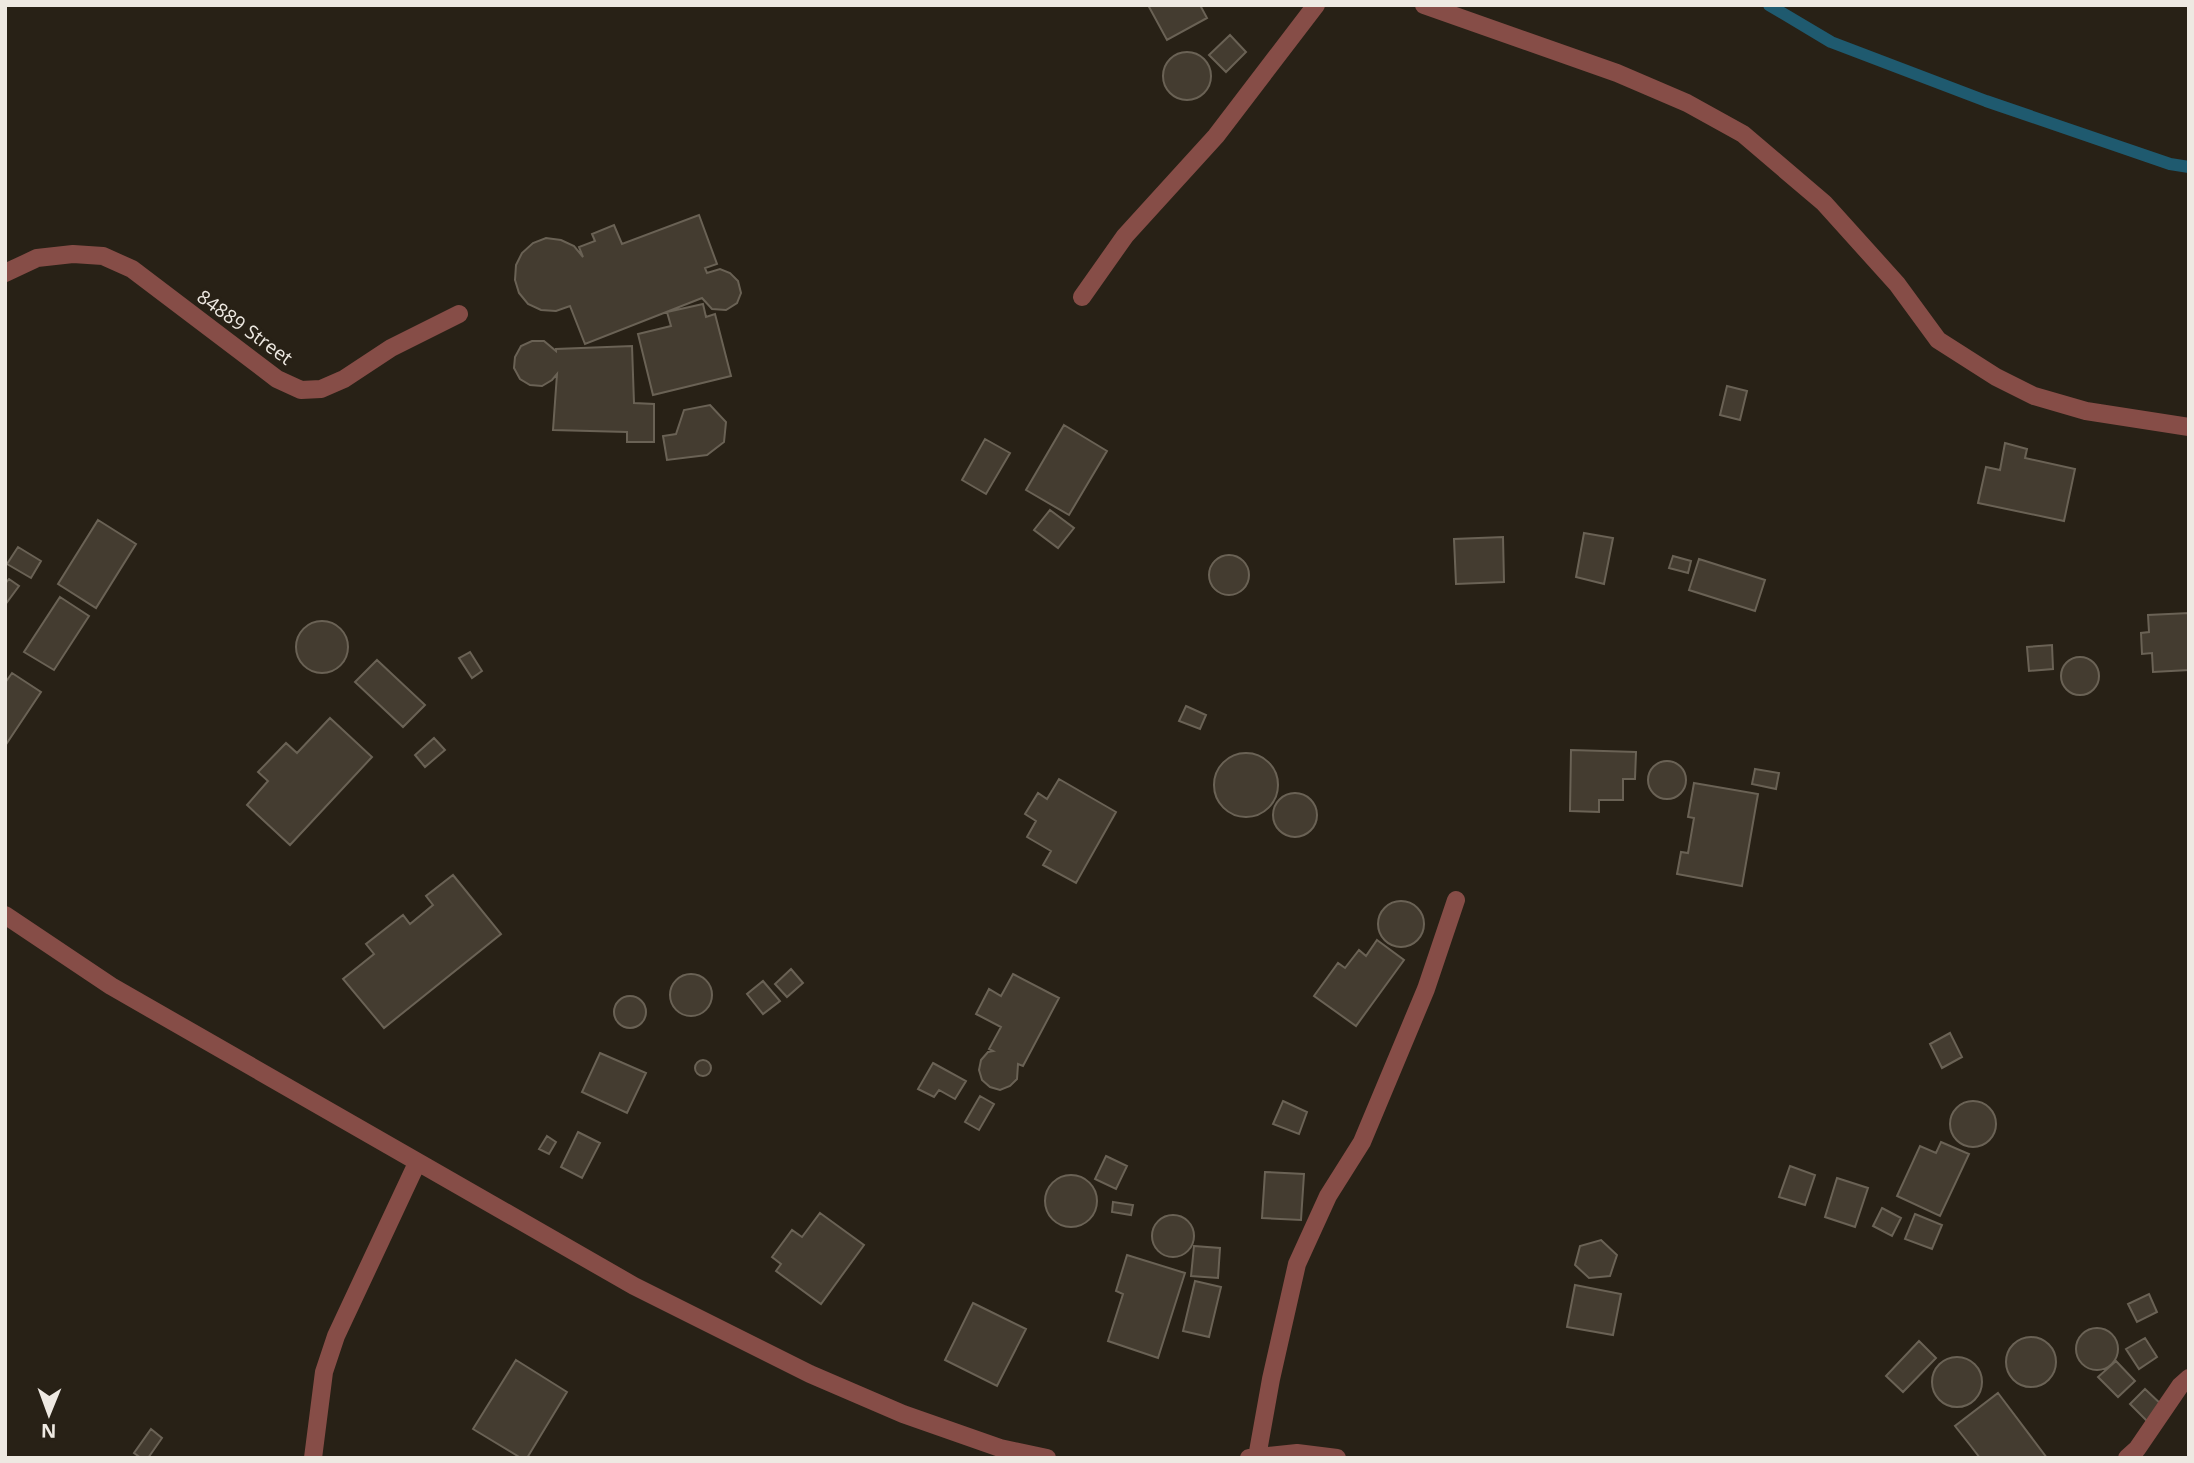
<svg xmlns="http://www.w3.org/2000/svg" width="2194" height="1463" font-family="'Open Sans',sans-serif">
<rect width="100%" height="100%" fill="#282116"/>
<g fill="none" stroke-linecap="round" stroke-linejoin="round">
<path stroke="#1f5a6f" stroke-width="12" d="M1769,5L1831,42L1986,101L2170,164L2189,167"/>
</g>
<path fill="#443c30" stroke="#6a6255" stroke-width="2" d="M1148,5H1200L1207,18L1167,40Z
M1230,35L1246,52L1226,72L1209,55Z
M1163 76a24 24 0 1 1 48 0a24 24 0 1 1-48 0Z
M699,215L717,264L705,268L707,273L720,269L730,273L738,281L741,293L737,303L726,310L712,309L702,298L585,344L570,306L556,311L541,310L528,304L519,293L515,280L516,265L522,253L533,243L546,238L561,240L574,246L583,257L579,247L595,241L592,234L614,225L622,244Z
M703,304L706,317L715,314L731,376L653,395L638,334L671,326L667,312Z
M532,341H544L556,351V349L632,346L634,403L654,404V442H627V432L553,430L557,374L552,380L542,386L530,385L520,379L514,368L515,357L521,346Z
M1727,386L1747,391L1740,420L1720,415Z
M710,405L726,422L724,442L707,455L667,460L663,436L676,434L684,410Z
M1064,425L1107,451L1069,515L1026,490Z
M985,439L1010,453L986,494L962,480Z
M2005,443L2027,449L2025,458L2075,469L2064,521L1978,503L1986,467L2000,470Z
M1050,510L1074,528L1058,548L1034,530Z
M98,520L136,544L96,608L58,584Z
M1584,533L1613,538L1604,584L1576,577Z
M1503,537L1504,582L1456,584L1454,539Z
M18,547L41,561L31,578L7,564Z
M1209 575a20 20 0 1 1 40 0a20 20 0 1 1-40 0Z
M1673,556L1691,561L1688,573L1669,568Z
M1699,559L1765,580L1755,611L1689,590Z
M9,579L19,586L5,605V584Z
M60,597L89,616L54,670L24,652Z
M2189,613V670L2153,672L2152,653L2142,654L2141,633L2149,632L2148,615Z
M296 647a26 26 0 1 1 52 0a26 26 0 1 1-52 0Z
M2052,645L2053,669L2029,671L2027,647Z
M470,652L482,671L472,678L459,658Z
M2061 676a19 19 0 1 1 38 0a19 19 0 1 1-38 0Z
M377,660L425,705L403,727L355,682Z
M12,673L41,692L5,746V683Z
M1186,706L1206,715L1200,729L1179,721Z
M330,718L372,757L290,845L247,805L268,781L258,772L286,743L297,753Z
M434,738L445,750L425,767L415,755Z
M1571,750L1636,752L1635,779H1623V800H1599V812L1570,811Z
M1214 785a32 32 0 1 1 64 0a32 32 0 1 1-64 0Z
M1648 780a19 19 0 1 1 38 0a19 19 0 1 1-38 0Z
M1755,769L1779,773L1776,789L1752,784Z
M1059,779L1116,812L1076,883L1043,865L1051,851L1027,837L1036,821L1025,814L1038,793L1047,799Z
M1694,783L1758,794L1742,886L1677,874L1681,852L1688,853L1694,818L1688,817Z
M1273 815a22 22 0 1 1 44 0a22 22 0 1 1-44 0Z
M453,875L501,934L384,1028L343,979L374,954L366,944L403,915L410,924L433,905L426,896Z
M1378 924a23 23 0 1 1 46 0a23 23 0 1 1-46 0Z
M1377,940L1404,960L1356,1026L1314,996L1338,963L1345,968L1359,950L1366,956Z
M791,969L803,983L787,997L775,984Z
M670 995a21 21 0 1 1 42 0a21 21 0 1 1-42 0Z
M1013,974L1059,998L1023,1066L1018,1064L1017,1079L1010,1086L1000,1090L990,1087L982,1080L979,1070L981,1060L988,1052L993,1051L989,1049L1001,1027L976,1014L989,989L1001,996Z
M763,981L780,1001L763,1014L747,994Z
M614 1012a16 16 0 1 1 32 0a16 16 0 1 1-32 0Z
M1950,1033L1962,1057L1942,1068L1930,1044Z
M600,1053L646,1073L627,1113L582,1092Z
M695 1068a8 8 0 1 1 16 0a8 8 0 1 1-16 0Z
M933,1063L966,1081L955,1099L939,1090L934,1097L918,1089Z
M980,1096L994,1104L979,1130L965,1122Z
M1283,1101L1307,1112L1299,1134L1273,1124Z
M1950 1124a23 23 0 1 1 46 0a23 23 0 1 1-46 0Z
M578,1132L600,1143L582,1178L561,1167Z
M547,1136L556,1142L549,1154L539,1149Z
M1941,1142L1969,1154L1940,1216L1897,1196L1920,1146L1936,1153Z
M1106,1156L1127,1166L1116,1189L1095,1179Z
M1790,1166L1815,1175L1805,1205L1779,1197Z
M1265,1172L1304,1174L1301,1220L1262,1218Z
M1045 1201a26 26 0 1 1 52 0a26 26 0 1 1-52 0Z
M1837,1178L1868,1188L1855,1227L1825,1217Z
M1113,1202L1133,1205L1131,1215L1112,1212Z
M1882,1208L1901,1218L1892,1236L1873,1226Z
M820,1213L864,1245L821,1304L776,1271L781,1264L772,1257L792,1230L802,1237Z
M1915,1214L1942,1225L1932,1249L1905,1239Z
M1152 1236a21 21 0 1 1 42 0a21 21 0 1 1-42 0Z
M1601,1240L1617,1255L1610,1276L1589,1278L1575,1265L1580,1246Z
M1194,1246L1220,1248L1218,1278L1191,1276Z
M1127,1255L1185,1273L1158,1358L1108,1341L1123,1294L1116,1291Z
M1195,1281L1221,1287L1209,1337L1183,1331Z
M1575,1285L1621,1294L1613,1335L1567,1327Z
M2149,1294L2157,1312L2137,1322L2128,1304Z
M973,1303L1026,1329L997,1386L945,1360Z
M2076 1349a21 21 0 1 1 42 0a21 21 0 1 1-42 0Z
M2006 1362a25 25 0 1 1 50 0a25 25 0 1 1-50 0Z
M2145,1338L2157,1357L2139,1369L2126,1349Z
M1919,1341L1936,1358L1903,1392L1886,1376Z
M1932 1382a25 25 0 1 1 50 0a25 25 0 1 1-50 0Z
M516,1360L567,1392L527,1458H521L473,1429Z
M2116,1361L2135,1381L2118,1397L2098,1377Z
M2145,1389L2163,1406L2148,1422L2130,1404Z
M1998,1393L2047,1458H1980L1970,1445L1955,1426Z
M151,1429L162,1438L148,1458H141L134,1453Z"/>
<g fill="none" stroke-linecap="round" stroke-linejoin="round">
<path stroke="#864d47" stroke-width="18" d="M1424,5L1617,73L1687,103L1743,134L1824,203L1897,284L1938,340L1996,377L2034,396L2086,411L2189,427
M5,273L37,258L73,254L103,256L132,269L277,379L301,390L321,389L344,379L391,348L459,314
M1082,297L1125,236L1216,136L1316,5
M5,915L111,986L634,1286L810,1374L903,1414L1000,1448L1047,1458
M1257,1457L1271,1379L1297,1264L1328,1196L1362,1142L1426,989L1456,900
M313,1458L324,1372L336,1336L417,1163
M1249,1458L1297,1453L1337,1458
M2127,1458L2137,1449L2180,1386L2189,1378"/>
</g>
<g text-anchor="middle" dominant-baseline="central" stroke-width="6" stroke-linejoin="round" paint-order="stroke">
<g font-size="19" fill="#eee9e2" stroke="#282116">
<text transform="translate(245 327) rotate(36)">84889 Street</text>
</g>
</g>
<rect width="2194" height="1463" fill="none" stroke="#eee9e2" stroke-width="14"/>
<g transform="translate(49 1414) rotate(181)" stroke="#282116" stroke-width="5" paint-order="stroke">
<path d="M0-5L12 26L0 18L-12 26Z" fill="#eee9e2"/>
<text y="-10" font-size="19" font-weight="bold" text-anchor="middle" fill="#eee9e2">N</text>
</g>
</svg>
